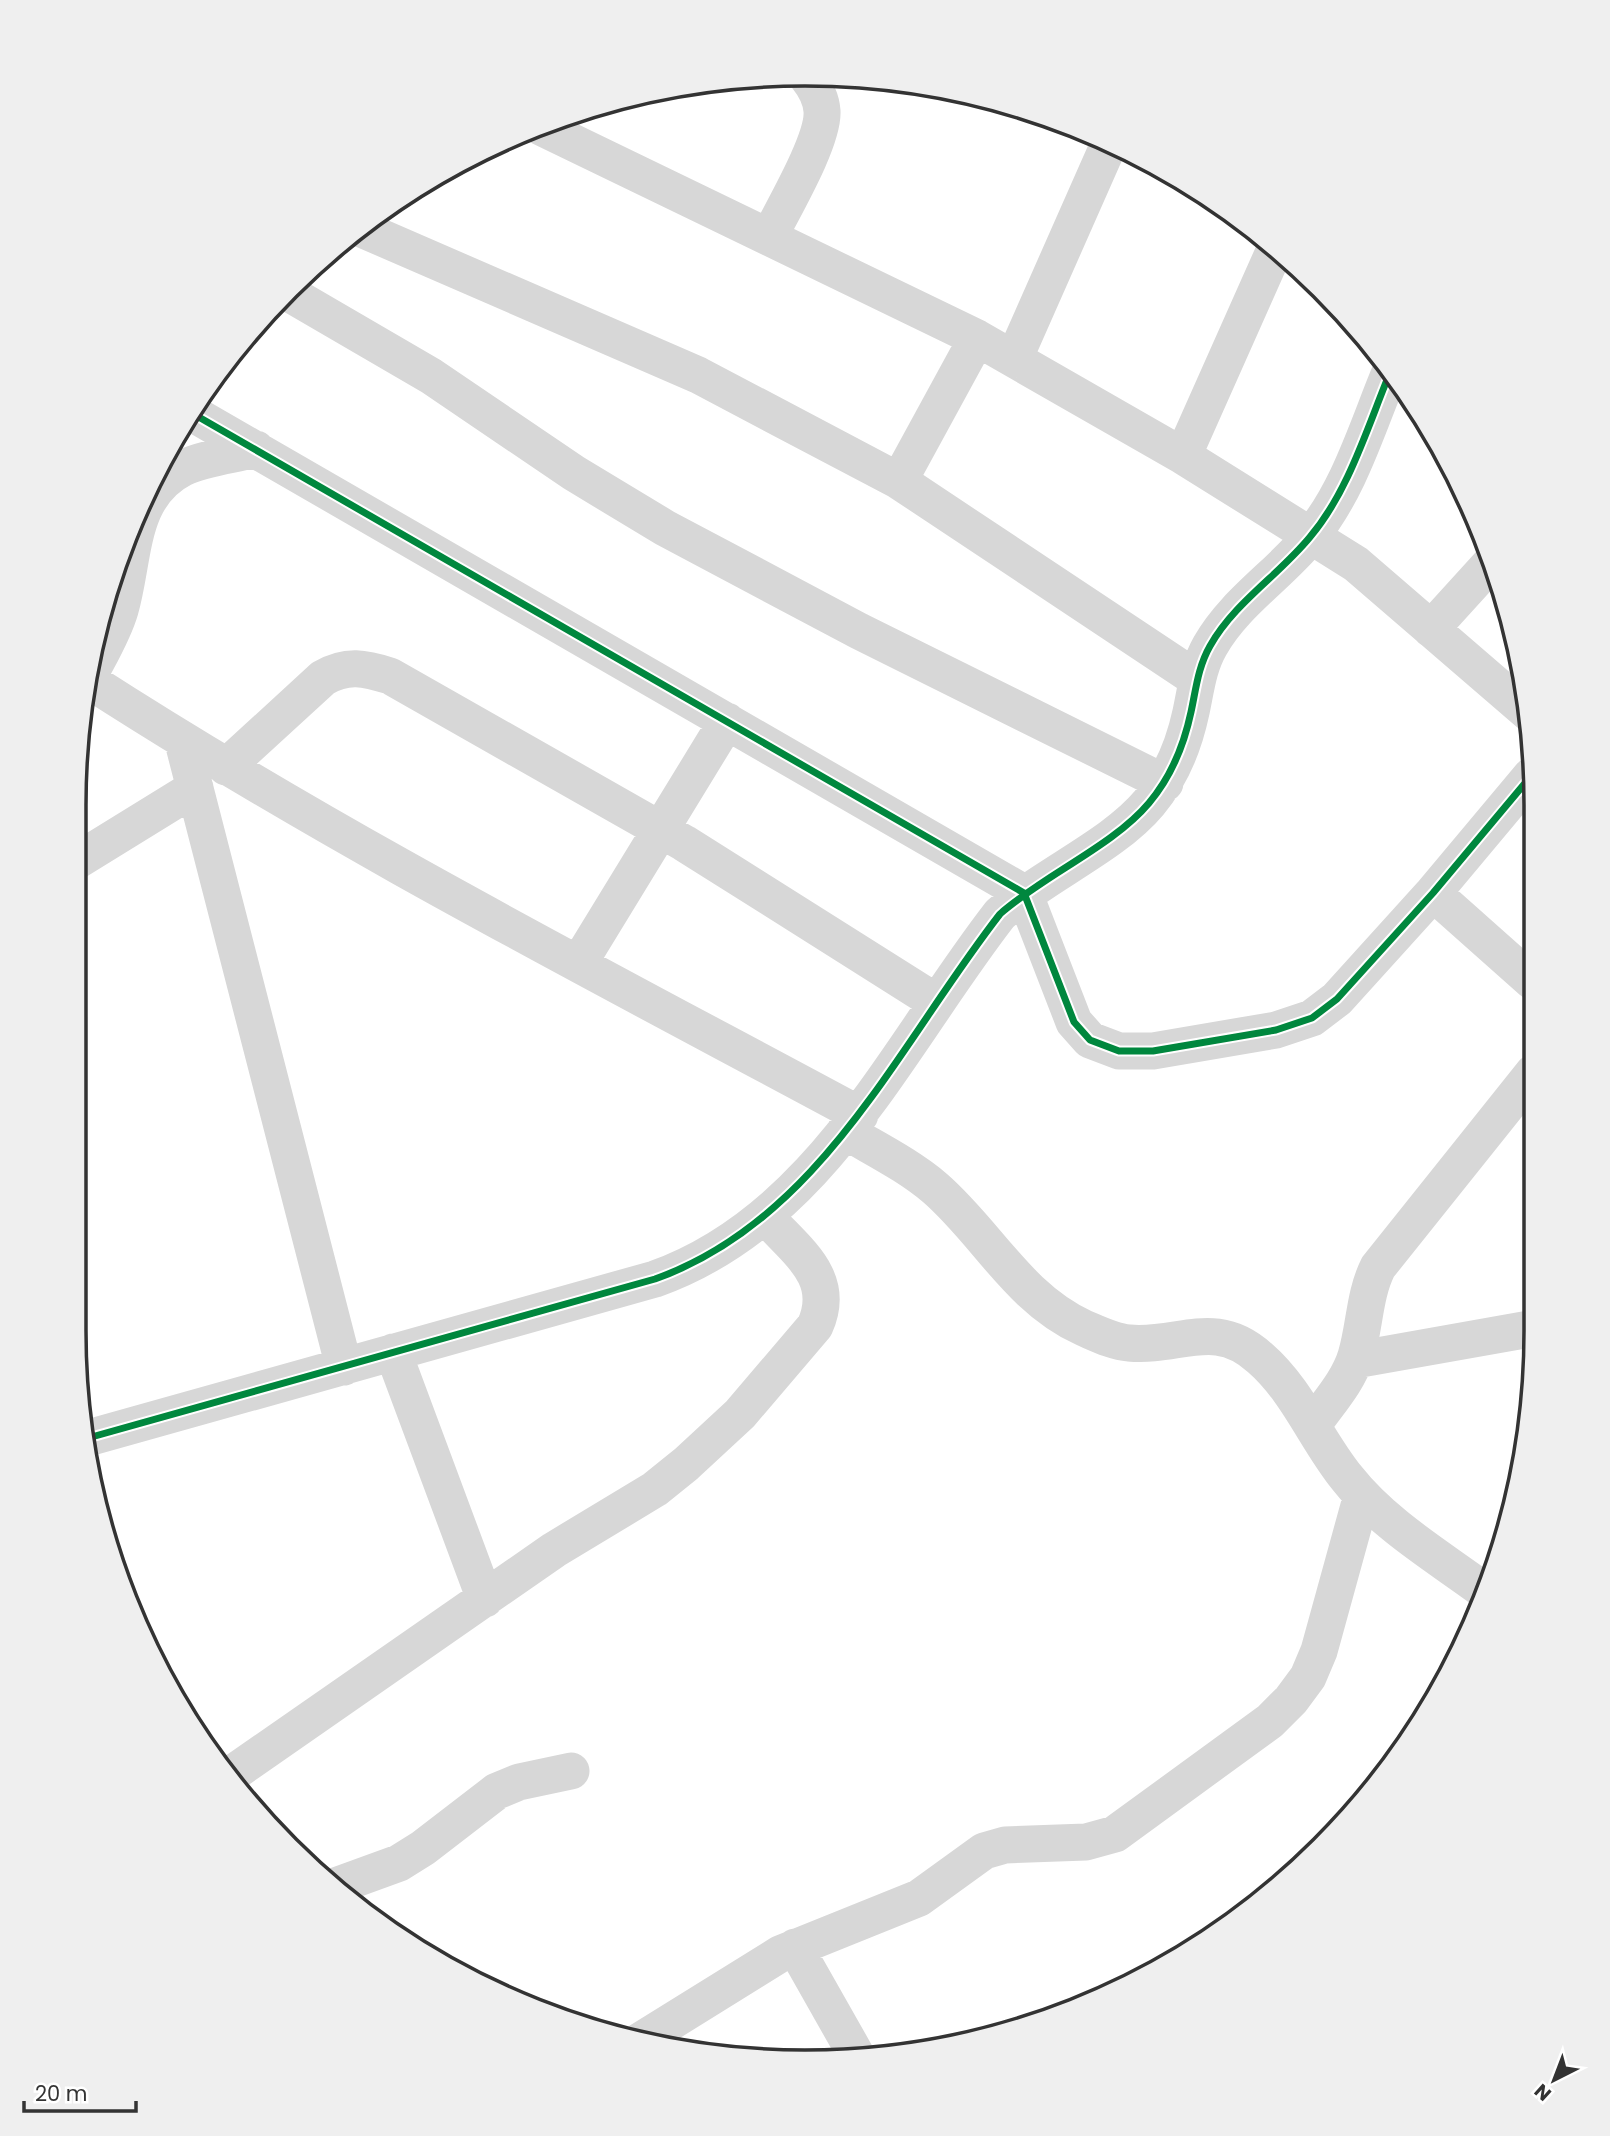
<svg xmlns="http://www.w3.org/2000/svg" width="1610" height="2136" font-family="Poppins,sans-serif">
<rect width="100%" height="100%" fill="#fff"/>
<g fill="none" stroke-linecap="round" stroke-linejoin="round">
<path stroke="#d7d7d7" stroke-width="37" d="M541,127L977,338L1183,456L1356,564L1530,714
M357,227L698,375L899,481L1197,679
M769,237C783,209 824,140 822,111C821,97 815,87 807,77
M285,291L431,376L574,473L665,528L859,631L1165,783
M1014,359L1109,144
M190,412L1024,893L1074,1022L1090,1040L1119,1051H1153L1276,1030L1312,1018L1337,999L1433,893L1531,776
M1183,456L1276,247
M899,481L977,338
M1431,629L1491,563
M88,678C99,656 113,634 120,610C135,559 128,496 183,468C204,458 233,455 256,449
M88,680C336,840 600,975 860,1115
M183,742L344,1367
M226,767L323,678C347,664 365,668 390,676L684,843L936,1002
M75,862L195,788
M1433,893L1532,981
M579,963L727,721
M845,1131C875,1149 908,1165 935,1188C987,1233 1018,1298 1084,1328C1098,1334 1114,1342 1129,1343C1179,1348 1215,1317 1260,1358C1298,1391 1316,1440 1347,1478C1384,1525 1439,1557 1486,1592
M393,1352L485,1599
M1355,1360L1535,1328
M1313,1425C1328,1403 1348,1382 1356,1356C1365,1326 1364,1295 1378,1267L1533,1073
M88,1438L655,1279C821,1220 898,1045 1000,914C1044,875 1113,846 1149,803C1170,778 1184,745 1191,712C1196,689 1198,667 1210,646C1234,603 1279,575 1310,537C1349,491 1368,425 1391,370
M226,1778L554,1550L655,1489L686,1464L740,1414L815,1326C837,1277 796,1251 766,1217
M333,1887L399,1863L423,1848L497,1791L519,1782L571,1771
M795,1947L859,2060
M640,2041L780,1954L919,1898L984,1851L1005,1845L1086,1842L1115,1834L1270,1721L1291,1700L1308,1677L1319,1651L1362,1495"/>
<defs>
<path id="cycleway" d="M190,412L1024,893L1074,1022L1090,1040L1119,1051H1153L1276,1030L1312,1018L1337,999L1433,893L1531,776
M88,1438L655,1279C821,1220 898,1045 1000,914C1044,875 1113,846 1149,803C1170,778 1184,745 1191,712C1196,689 1198,667 1210,646C1234,603 1279,575 1310,537C1349,491 1368,425 1391,370"/>
</defs>
<use href="#cycleway" stroke="#fff" stroke-width="11"/>
<use href="#cycleway" stroke="#00873e" stroke-width="7"/>
</g>
<path d="M0 0H1610V2136H0ZM805 86H805A719 719 0 0 1 1524 805V1331A719 719 0 0 1 805 2050H805A719 719 0 0 1 86 1331V805A719 719 0 0 1 805 86Z" fill="#efefef" fill-rule="evenodd"/>
<path fill="none" stroke="#333" stroke-width="3.5" d="M805 86H805A719 719 0 0 1 1524 805V1331A719 719 0 0 1 805 2050H805A719 719 0 0 1 86 1331V805A719 719 0 0 1 805 86Z"/>
<g transform="translate(1554 2080) rotate(222)" stroke="#ffffff" stroke-width="5" paint-order="stroke">
<path d="M0-5L12 26L0 18L-12 26Z" fill="#333333"/>
<text y="-10" font-size="19" font-weight="bold" text-anchor="middle" fill="#333333">N</text>
</g>
<path d="M24 2101v10h112v-10" fill="none" stroke="#333333" stroke-width="3.5"/>
<text x="35" y="2101" font-size="21" fill="#333333" stroke="#ffffff" stroke-width="5" paint-order="stroke">20 m</text>
</svg>
